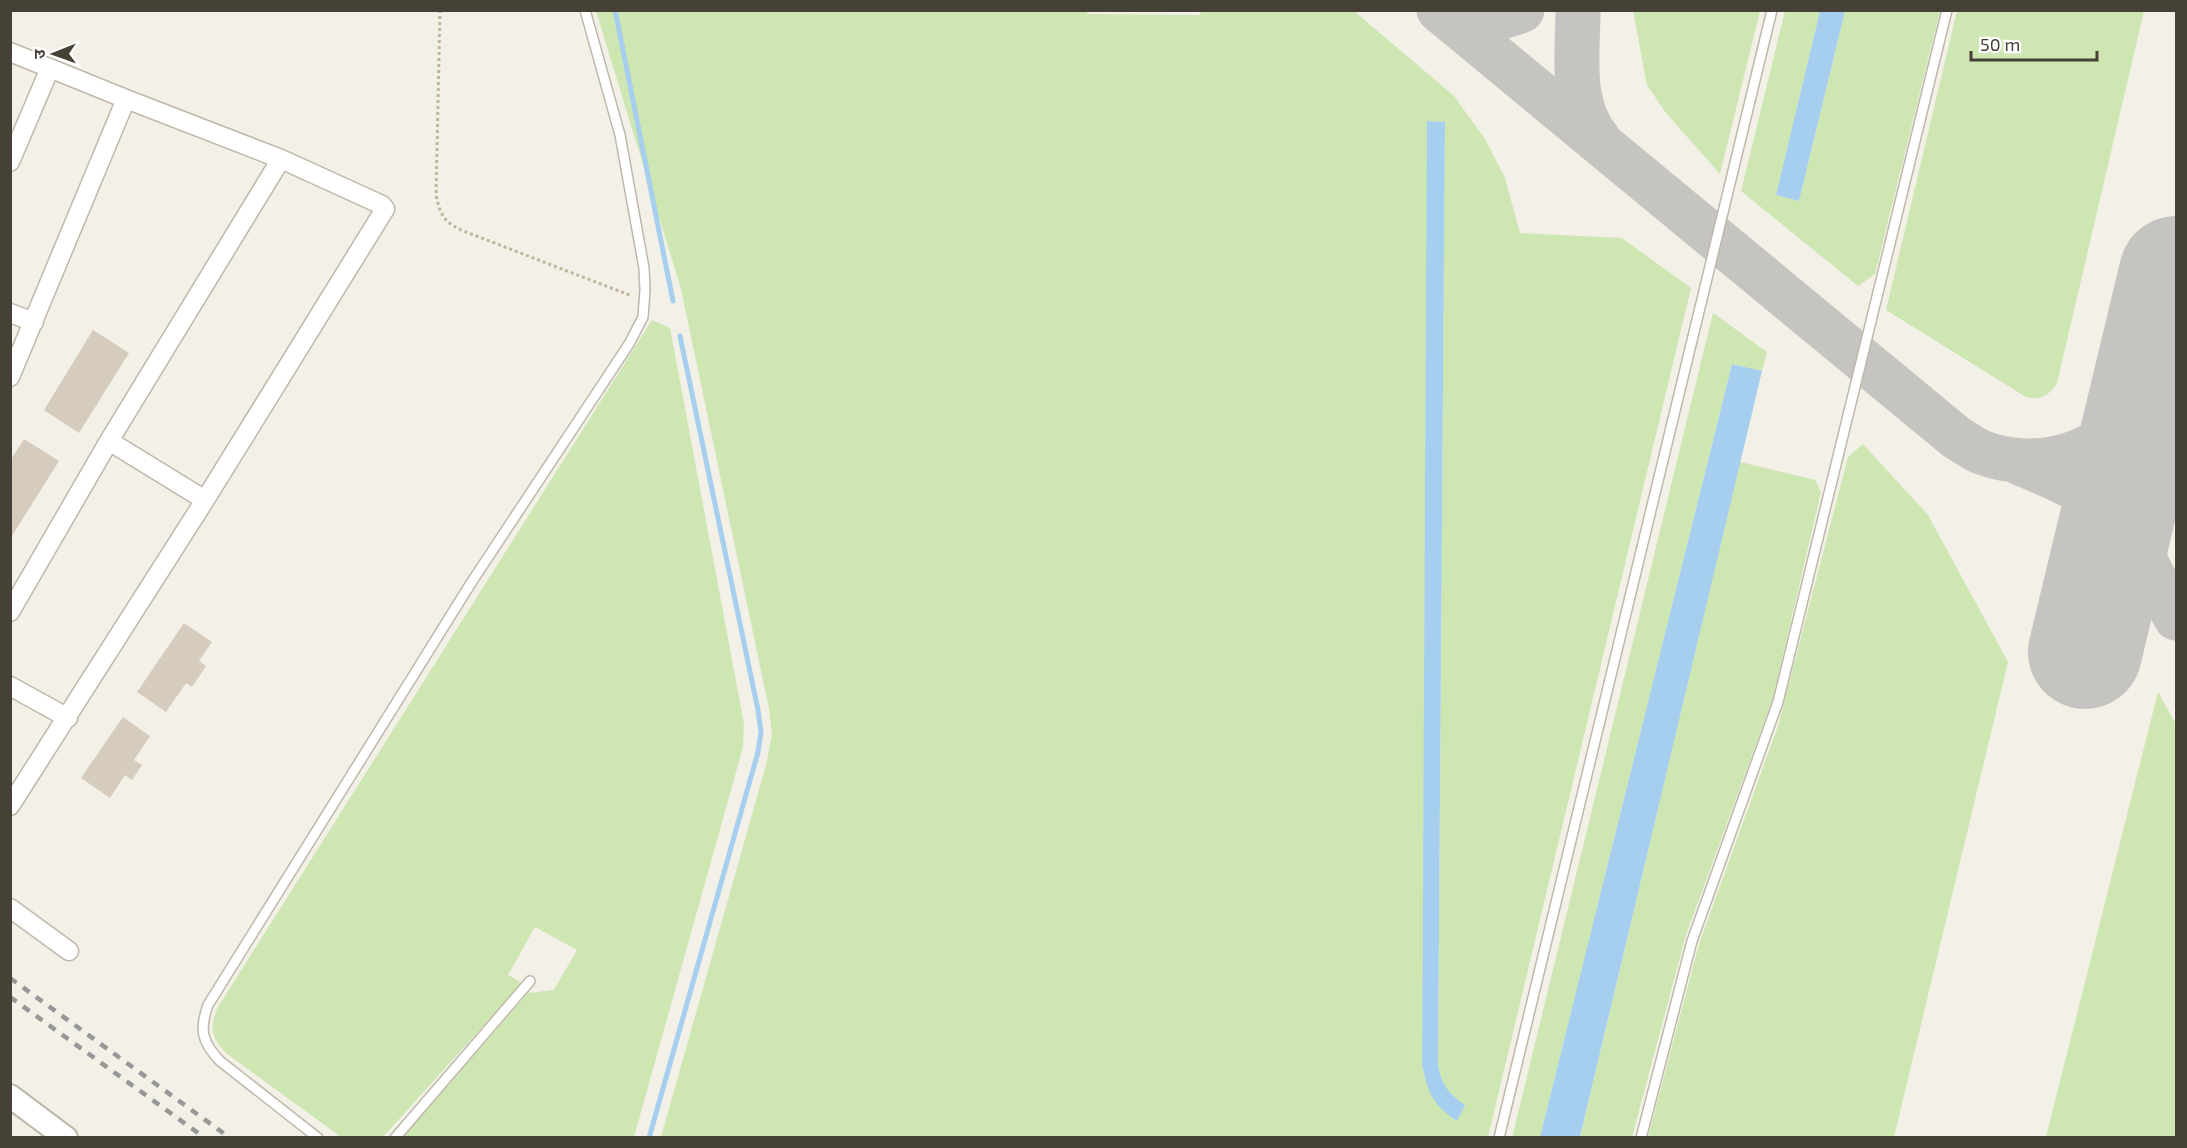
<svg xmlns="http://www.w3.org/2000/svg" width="2187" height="1148" font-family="'Exo 2','Noto Sans Devanagari',sans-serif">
<rect width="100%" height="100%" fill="#f3f0e8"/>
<path fill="#cde6b2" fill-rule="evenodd" d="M1087,10V14L1200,15L1201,10L1354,11L1454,96L1485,139L1505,178L1520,233L1622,238L1691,288L1488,1137H661L766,765L772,735L769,709L681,289L596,11ZM1428,121L1445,122L1438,1064C1441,1084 1448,1093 1464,1105L1457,1121C1435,1105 1427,1091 1422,1065Z
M1633,11H1760L1720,174L1666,113L1647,85Z
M1785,11H1820L1776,195L1799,201L1845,11H1940L1875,274L1858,286L1741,191Z
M1957,11H2144L2057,383C2049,396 2041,400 2026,397L1886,310Z
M1713,313L1767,352L1762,371L1732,364L1540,1137L1512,1138Z
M652,320L670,328L744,724L743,747L634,1137H403L528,993L554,990L577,950L535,927L508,975L519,981L520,985L383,1137H341L226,1053C211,1037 209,1028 218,1007Z
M1863,444L1928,515L2008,662L1894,1137H1648L1699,944L1778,726L1848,457Z
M1740,462L1815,480L1821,492L1773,698L1686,935L1632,1137L1580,1138Z
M2158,692L2176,724V1137H2046Z"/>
<path fill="#a6ceee" d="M1820,11H1845L1799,201L1776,195Z
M1427,121L1445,122L1438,1064C1441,1084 1448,1093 1465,1105L1457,1121C1433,1105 1428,1093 1422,1065Z
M1732,364L1762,371L1580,1137H1540Z"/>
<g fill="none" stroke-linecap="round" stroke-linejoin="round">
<path stroke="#a6ceee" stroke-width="5" d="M615,10L673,301
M649,1138L758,752L761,732L758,710L680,336"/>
<path stroke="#c5c4c0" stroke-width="45" d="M1439,10L1957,438C1965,442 1973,449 1981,452C2037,474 2107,455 2138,401C2148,382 2154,361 2160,341
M1443,10C1466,25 1499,20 1522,10
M1578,10C1578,54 1569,104 1599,140
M2176,274L2174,304L2176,329
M2018,462C2052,477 2094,491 2118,522C2127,534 2135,548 2144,561
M2127,478C2129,540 2147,566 2176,618"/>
<path stroke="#c5c4c0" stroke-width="114" d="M2085,652L2176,273"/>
</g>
<path fill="#d5ccbd" d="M93,330L129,353L79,433L44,410Z
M24,439L59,461L10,539V461Z
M184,623L212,642L199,661L206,666L192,687L186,683L166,712L137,692Z
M123,717L150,736L134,760L142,765L132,780L125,775L110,798L81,778Z"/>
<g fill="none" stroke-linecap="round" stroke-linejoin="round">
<defs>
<path id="service" d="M318,1138L220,1061C202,1042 199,1030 208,1005L471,583L629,344L643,317L645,290L644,268L620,135L585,10
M395,1138L530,981
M1499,1138L1772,10
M1641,1138L1692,941L1778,702L1947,10"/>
<path id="minor" d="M10,52L126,99L281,159L382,205L385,209L205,500L10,806
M10,162L50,68
M10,313L34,322
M10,377L126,99
M109,441L205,500
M10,612L109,441L281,159
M10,686L68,718
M10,908L69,951"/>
<path id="tertiary" d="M10,1096L66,1138"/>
</defs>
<use href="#service" stroke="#bfb8aa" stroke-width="12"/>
<use href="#minor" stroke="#bfb8aa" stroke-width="21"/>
<use href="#tertiary" stroke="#bfb8aa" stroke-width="26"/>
<path stroke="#c0b49c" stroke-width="3" stroke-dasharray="3 3" stroke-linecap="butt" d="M440,10L436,195C441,218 445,223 466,232L632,296"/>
<use href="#service" stroke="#fff" stroke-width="9"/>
<use href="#minor" stroke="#fff" stroke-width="18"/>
<use href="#tertiary" stroke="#fff" stroke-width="22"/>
<path stroke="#979797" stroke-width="4.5" stroke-dasharray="8 8" stroke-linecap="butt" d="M10,978L230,1138
M10,997L205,1138"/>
</g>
<rect width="2187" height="1148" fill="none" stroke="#464137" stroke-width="24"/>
<g transform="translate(54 54) rotate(269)" stroke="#ffffff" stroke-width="4.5" paint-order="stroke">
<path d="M0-4.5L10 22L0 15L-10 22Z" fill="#464137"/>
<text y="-9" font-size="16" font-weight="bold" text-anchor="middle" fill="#464137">उ</text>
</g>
<path d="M1971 51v9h126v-9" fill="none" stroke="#464137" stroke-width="3"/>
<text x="1980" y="51" font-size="18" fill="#464137" stroke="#ffffff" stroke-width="4.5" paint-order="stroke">50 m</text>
</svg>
